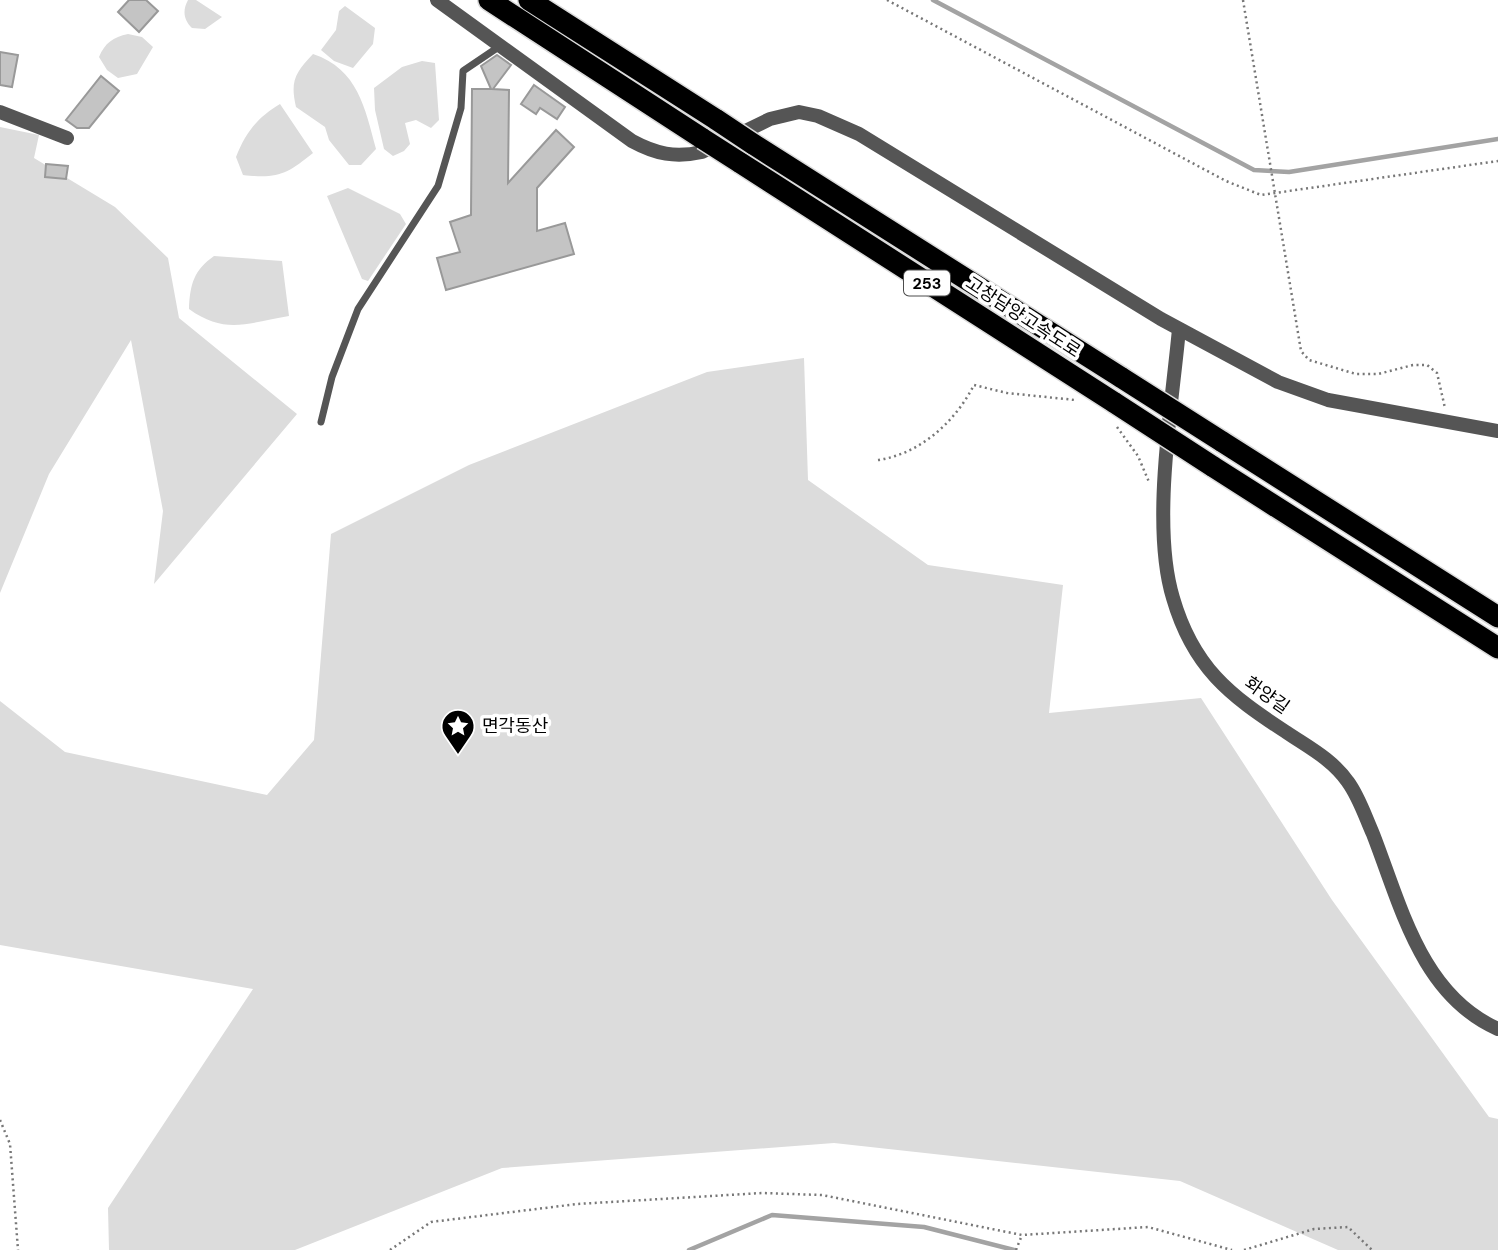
<svg xmlns="http://www.w3.org/2000/svg" width="1498" height="1250" font-family="'DM Sans','Noto Sans KR',sans-serif">
<rect width="100%" height="100%" fill="#fff"/>
<path fill="#dcdcdc" d="M188,0H196L222,17L205,29L192,28C184,20 182,11 188,0Z
M345,6L375,28L373,44L353,68L334,61L321,50L336,30L339,11Z
M128,34L142,37L153,47L137,74L118,78L107,70L99,57C105,43 113,37 128,34Z
M313,54C358,69 365,108 376,149L361,165H349L329,140L325,127L296,107C290,81 295,73 313,54Z
M422,61L435,63L439,120L431,128L416,120L405,123L410,144L404,151L393,156L384,149L375,110L374,88L402,67Z
M280,104L313,153C287,174 278,179 243,175L236,157C246,132 257,118 280,104Z
M0,127L39,135L34,158L115,207L168,258L179,318L297,414L154,584L163,511L131,340L49,474L0,593Z
M348,188L400,214L406,224L368,281L362,279L327,196Z
M214,256L282,261L289,316C248,323 225,335 189,309C190,284 194,270 214,256Z
M804,358L808,480L928,565L1063,585L1049,713L1201,698L1332,900L1489,1117L1498,1119V1250H1338L1180,1181L834,1143L502,1168L295,1250H109L108,1208L253,989L0,945V701L65,752L267,795L314,740L331,534L469,465L707,372Z"/>
<g fill="none" stroke-linecap="round" stroke-linejoin="round">
<path stroke="#a3a3a3" stroke-width="4.5" d="M933,0L1254,170L1289,172L1498,139
M689,1250L772,1215L924,1227L1014,1250"/>
</g>
<path fill="#c4c4c4" stroke="#999" stroke-width="2" d="M129,0H146L158,11L139,32L118,12Z
M0,52L18,55L12,87L0,85Z
M497,55L511,65L493,89L509,90L508,183L556,130L574,147L537,188V231L565,223L574,254L446,290L437,258L460,252L450,222L471,215L472,89H491L481,66Z
M101,76L119,91L89,128H77L66,120Z
M534,85L565,107L557,119L540,108L536,114L521,104Z
M46,164L68,166L66,179L45,177Z"/>
<g fill="none" stroke-linecap="round" stroke-linejoin="round">
<defs>
<path id="motorway" d="M489,0L703,139
M529,0L717,120
M753,144L1122,378
M739,162L1115,403
M1221,441L1498,617
M1212,466L1498,648"/>
</defs>
<use href="#motorway" stroke="#dbdbdb" stroke-width="24"/>
<path stroke="#777" stroke-width="2.5" stroke-dasharray="2 3.5" stroke-linecap="butt" d="M887,0L1226,181L1261,195L1498,161
M1243,0L1301,351L1309,360L1356,374H1378L1413,365H1427L1437,373L1445,408
M1117,427L1138,456L1149,482
M878,460C920,454 955,422 974,385L1007,393L1075,400
M0,1120L10,1144L18,1250
M390,1250L431,1222L577,1204L762,1193L822,1195L1022,1235L1148,1227L1232,1250
M1016,1250L1022,1235
M1244,1250L1314,1229L1348,1227L1372,1250"/>
<path stroke="#555" stroke-width="7" d="M321,422L332,377L358,309L438,186L461,108L463,71L500,46"/>
<path stroke="#555" stroke-width="14" d="M0,112L67,138"/>
<path stroke="#555" stroke-width="14" d="M437,0L632,141C656,154 675,158 702,152L770,119L799,112L818,116L859,134L1161,319L1278,382L1328,400L1498,431
M1179,329C1172,406 1151,526 1173,598C1193,667 1229,695 1286,732C1308,747 1332,759 1348,782C1359,797 1365,816 1373,834C1401,906 1421,995 1498,1029"/>
<use href="#motorway" stroke="#000" stroke-width="21"/>
<defs>
<path id="motorway-bridge" d="M717,120L753,144
M703,139L739,162
M1122,378L1221,441
M1115,403L1212,466"/>
</defs>
<use href="#motorway-bridge" stroke="#dbdbdb" stroke-width="24" stroke-linecap="butt"/>
<use href="#motorway-bridge" stroke="#000" stroke-width="21"/>
</g>
<defs>
<symbol id="sight-pin" viewBox="-11 -11 22 30"><path d="M0 17L-7.5 6A9.5 9.5 0 1 1 7.5 6Z" fill="#000" stroke="#fff"/><path d="M0-6L1.8-2.2L6-1.7L2.9 1.2L3.7 5.4L0 3.3L-3.7 5.4L-2.9 1.2L-6-1.7L-1.8-2.2Z" fill="#fff"/></symbol>
</defs>
<g fill-rule="evenodd">
<use href="#sight-pin" x="439" y="707" width="38" height="52"/>
</g>
<g text-anchor="middle" dominant-baseline="central" stroke-width="7" stroke-linejoin="round" paint-order="stroke">
<rect fill="#fff" stroke="#4c4c4c" stroke-width="2" x="904" y="270.5" width="46" height="25" rx="5"/>
<g font-size="16" font-weight="bold" fill="#000">
<text x="927" y="283">253</text>
</g>
<g font-size="18" fill="#000" stroke="#fff">
<text transform="translate(1023 317) rotate(33)">고창담양고속도로</text>
<text transform="translate(1267 695) rotate(35)">화양길</text>
</g>
<g font-size="18" fill="#000" stroke="#fff" text-anchor="start">
<text x="482" y="726">면각동산</text>
</g>
</g>
</svg>
